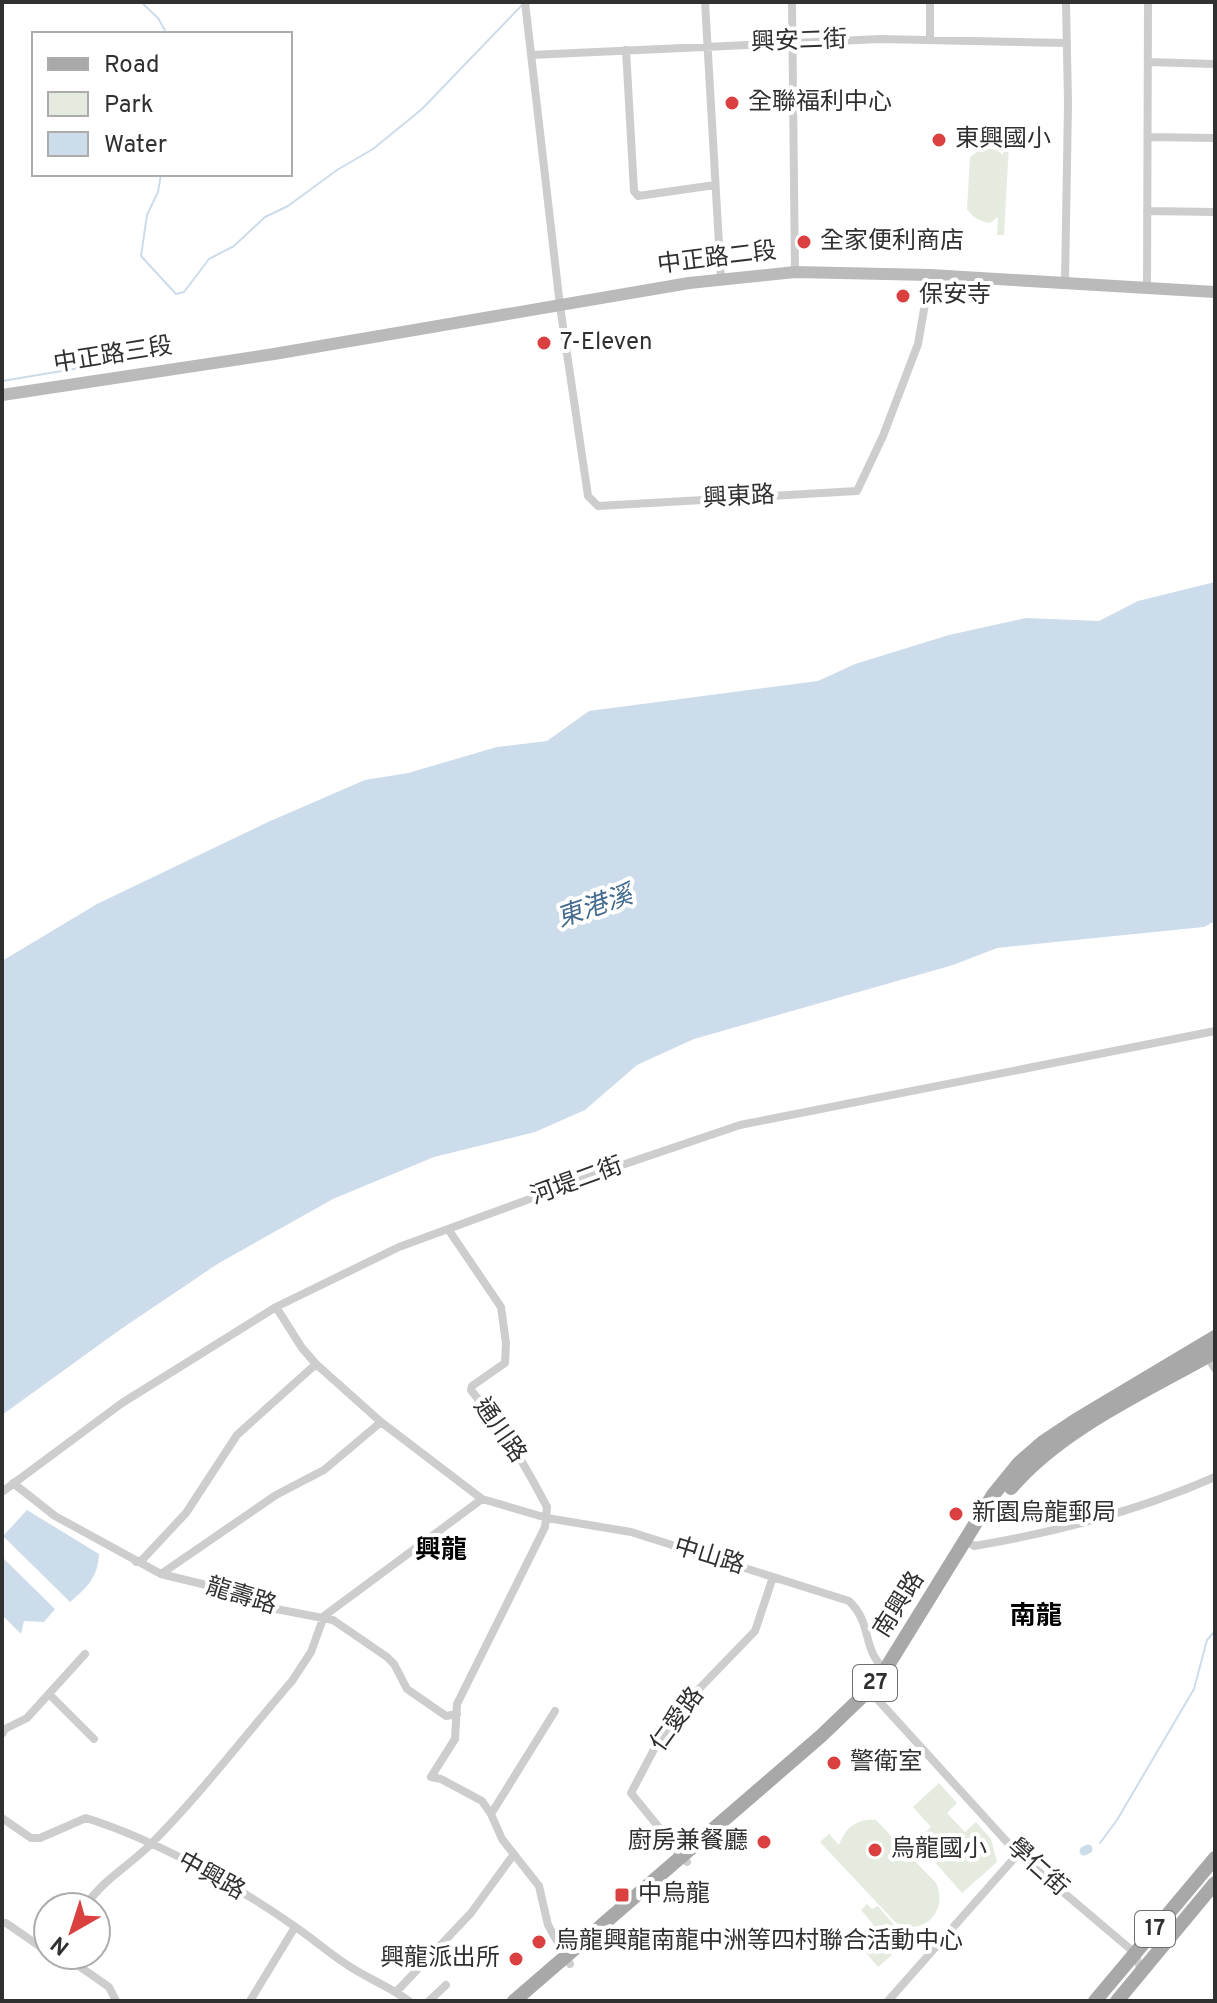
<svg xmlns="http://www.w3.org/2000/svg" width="1217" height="2003" font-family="Overpass,'Noto Sans TC',sans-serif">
<rect width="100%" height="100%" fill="#fff"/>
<path fill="#e5ecdf" d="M1004,125L1010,126L1004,235H997L998,217L990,223C979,221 973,218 967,209L970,157L983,148L997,150L1003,155Z
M939,1783L957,1803L947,1813L965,1832L976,1822L991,1839L997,1862L962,1893L933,1860L937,1856L920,1837L931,1827L913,1807Z
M876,1820L936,1883C949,1911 923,1938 895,1922L820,1842L829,1834L839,1845C845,1828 857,1818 876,1820Z
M867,1904L872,1909L878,1906L904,1937L892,1947L885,1944L872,1931L892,1955L878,1967L855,1940L873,1924L861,1910Z"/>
<path fill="#cddcea" d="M1215,582V921L1204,927L997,948L953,965L694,1039L637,1065L585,1110L535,1132L434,1157L333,1199L219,1263L121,1329L2,1415V961L97,904L268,822L365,780L408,773L497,747L547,741L589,711L818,681L855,664L949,635L1026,618L1099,621L1138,601Z
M27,1510L99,1554C98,1577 87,1588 70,1602L3,1536Z
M2,1557L55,1609L44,1622L24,1621L21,1634L2,1615Z"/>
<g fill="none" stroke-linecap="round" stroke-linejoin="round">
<path stroke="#cddcea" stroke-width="2" d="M141,2L158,18L167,34
M161,174L158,192L147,215L141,256L176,294L184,292L209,259L234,246L265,217L288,206L337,170L373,149L422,109L523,4
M2,381L110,363
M1100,1843L1117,1820L1194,1689L1207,1640L1215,1631"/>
<path stroke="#cddcea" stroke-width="9" d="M1084,1851L1088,1849"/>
<path stroke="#cdcdcd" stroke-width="8" d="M525,2L560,306L588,496L598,506L857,491L883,436L918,344L930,275
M705,2L721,279
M792,2L795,272
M930,40V2
M626,50L634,191L638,196L715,185
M531,55L880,39L1067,43
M1148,62L1215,64
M1148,137L1215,138
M1147,211L1215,212
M1065,283L1068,104L1066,2
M1147,289L1148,2
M448,1229L501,1307L506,1343L505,1363L472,1386L471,1390L507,1436L533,1481L547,1507L545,1527L457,1704L455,1739L431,1777L441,1779L482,1801L491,1814L502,1839L539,1886L548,1925L570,1964
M1205,1353L1215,1369
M316,1364L381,1422L482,1499L547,1518L631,1532L849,1601C876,1627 858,1652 892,1675
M13,1483L55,1516L161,1574L239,1593L271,1608L333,1620L387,1657L394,1664L407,1689L446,1716L457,1714
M2,1492L122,1403L276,1307L399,1247L622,1165L740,1125L1215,1031
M967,1541L974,1546C1057,1532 1138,1511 1215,1477
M136,1562L142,1560L186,1513L237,1435L316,1364L302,1348L276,1307
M161,1574L276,1495L324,1470L381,1422
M869,1690L1018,1854L1135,1953L1141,1971
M49,1694L94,1739
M2,1734L5,1729L27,1718L85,1654
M491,1814L555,1711
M2,1818L31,1838H40L86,1818C156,1840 236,1885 297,1928C313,1939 329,1953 346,1964C366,1978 389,1986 409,2001
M687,1862L631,1793L660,1738L697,1691L755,1631L773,1577
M85,1907C102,1880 129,1866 151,1844C201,1794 246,1734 292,1681L311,1652L324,1616L482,1499
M2,1923H6L48,1952
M63,1955L109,1987L116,2001
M397,1991L471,1913L514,1854
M250,2001L295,1927
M429,2001L446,1985
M888,2001L1018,1854"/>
<path stroke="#bababa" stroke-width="12" d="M2,395L274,354L689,283L795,272L930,275L1215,292"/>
<path stroke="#a8a8a8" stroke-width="14" d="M1011,1488C1062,1428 1147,1391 1215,1352
M514,2001L821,1736L869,1690L885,1670L993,1495L1019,1463L1043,1442L1076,1420L1215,1337
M1095,2001L1215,1858
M1117,2001L1215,1883"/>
</g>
<g fill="#d9403f" stroke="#fff" stroke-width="3">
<circle cx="732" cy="103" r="8"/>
<circle cx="939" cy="140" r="8"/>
<circle cx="804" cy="242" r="8"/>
<circle cx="903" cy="296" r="8"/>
<circle cx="544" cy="343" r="8"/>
<circle cx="956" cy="1514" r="8"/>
<circle cx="834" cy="1763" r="8"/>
<circle cx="764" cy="1842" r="8"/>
<circle cx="875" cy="1850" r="8"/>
<rect x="614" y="1887" width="16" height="16" rx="4"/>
<circle cx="539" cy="1942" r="8"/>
<circle cx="516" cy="1959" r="8"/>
</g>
<g text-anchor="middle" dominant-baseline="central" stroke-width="8" stroke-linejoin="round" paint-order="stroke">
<g fill="#fff" stroke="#6e6e6e" stroke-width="2">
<rect x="853" y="1665" width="44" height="36" rx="6"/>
<rect x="1135" y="1911" width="40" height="36" rx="6"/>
</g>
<g font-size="22" font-weight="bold" fill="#303030">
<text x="875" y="1683">27</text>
<text x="1155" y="1929">17</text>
</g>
<g font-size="24" fill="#303030" stroke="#fff">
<text transform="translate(799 42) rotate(-2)">興安二街</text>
<text transform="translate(717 259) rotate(-7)">中正路二段</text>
<text transform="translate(113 356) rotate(-9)">中正路三段</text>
<text transform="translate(739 498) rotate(-3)">興東路</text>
<text transform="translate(577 1182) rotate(-20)">河堤二街</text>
<text transform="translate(499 1431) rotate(55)">通川路</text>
<text transform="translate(709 1557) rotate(17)">中山路</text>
<text transform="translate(241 1597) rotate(17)">龍壽路</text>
<text transform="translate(900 1605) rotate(-58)">南興路</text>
<text transform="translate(678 1720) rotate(-54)">仁愛路</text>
<text transform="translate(1037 1868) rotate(42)">學仁街</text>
<text transform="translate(211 1877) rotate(29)">中興路</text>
</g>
<g font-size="24" fill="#303030" stroke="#fff" text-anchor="start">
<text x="748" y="103">全聯福利中心</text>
<text x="955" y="140">東興國小</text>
<text x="820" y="242">全家便利商店</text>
<text x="919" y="296">保安寺</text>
<text x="560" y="343">7-Eleven</text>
<text x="972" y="1514">新園烏龍郵局</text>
<text x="850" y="1763">警衛室</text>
<text x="748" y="1842" text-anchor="end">廚房兼餐廳</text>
<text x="891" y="1850">烏龍國小</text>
<text x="638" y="1895">中烏龍</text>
<text x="555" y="1942">烏龍興龍南龍中洲等四村聯合活動中心</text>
<text x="500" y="1959" text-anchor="end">興龍派出所</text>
</g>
<g font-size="26" font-style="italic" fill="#436b8d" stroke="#fff">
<text transform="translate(595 908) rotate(-19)">東港溪</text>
</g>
<g font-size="26" font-weight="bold" fill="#000" stroke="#fff">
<text x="441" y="1551">興龍</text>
<text x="1036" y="1617">南龍</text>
</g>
</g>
<rect width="1217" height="2003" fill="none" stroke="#303030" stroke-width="8"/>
<rect x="32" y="32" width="260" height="144" fill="#ffffff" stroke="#acacac" stroke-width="2"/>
<rect x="48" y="58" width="40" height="12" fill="#a8a8a8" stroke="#acacac" stroke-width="2"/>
<text x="104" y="72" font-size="24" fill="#303030">Road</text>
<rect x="48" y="92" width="40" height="24" fill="#e5ecdf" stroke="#acacac" stroke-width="2"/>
<text x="104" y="112" font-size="24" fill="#303030">Park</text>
<rect x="48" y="132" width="40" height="24" fill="#cddcea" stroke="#acacac" stroke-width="2"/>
<text x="104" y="152" font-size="24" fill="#303030">Water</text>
<g transform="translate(72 1931) rotate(219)"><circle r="38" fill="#ffffff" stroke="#acacac" stroke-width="2"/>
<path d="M0-6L14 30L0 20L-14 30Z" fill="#d9403f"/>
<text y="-12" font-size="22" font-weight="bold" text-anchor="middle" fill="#303030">N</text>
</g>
</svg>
